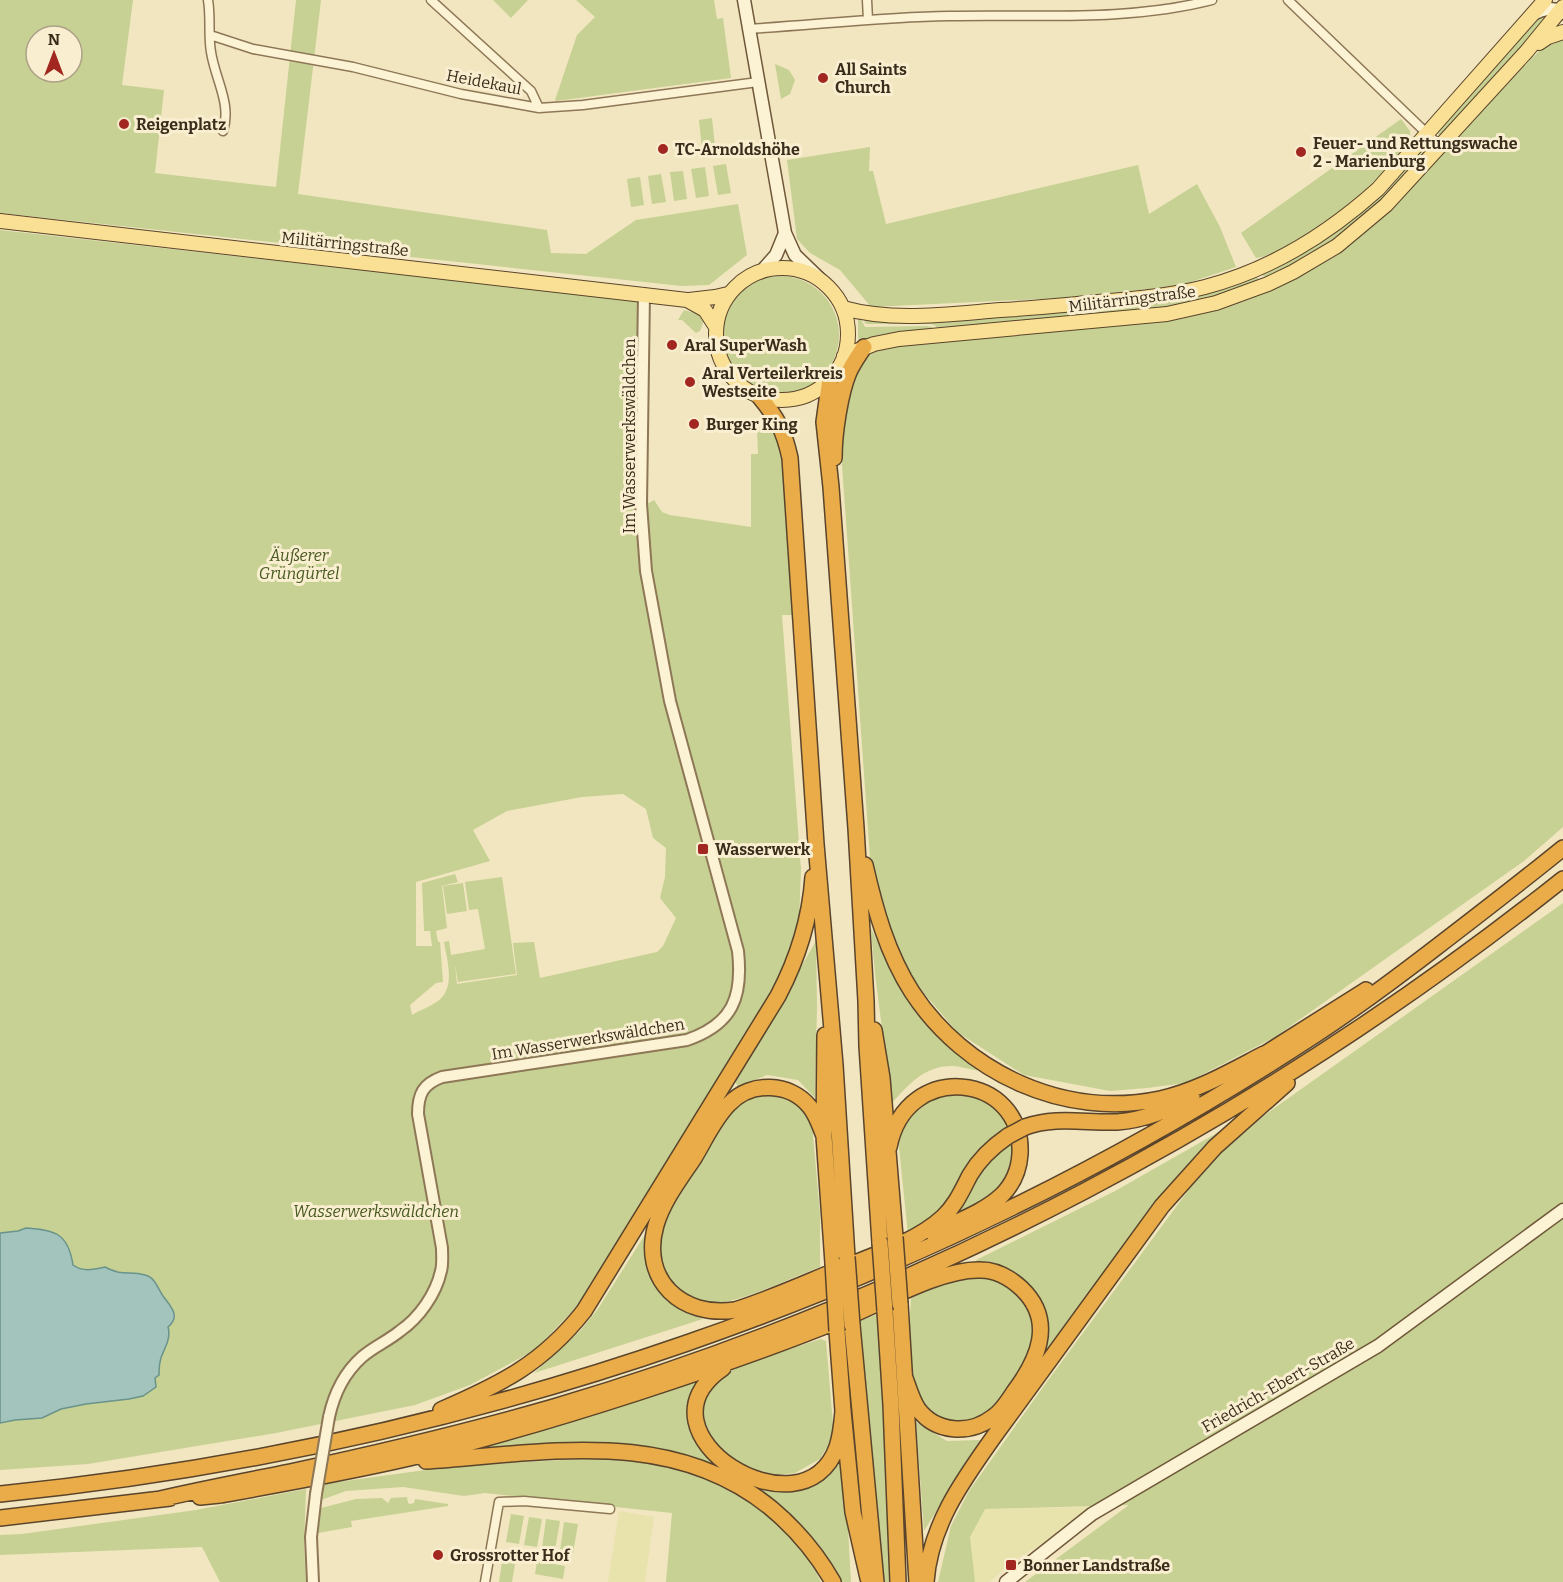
<svg xmlns="http://www.w3.org/2000/svg" width="1563" height="1582" font-family="Bitter,serif">
<rect width="100%" height="100%" fill="#f2e6c0"/>
<path fill="#e8e2ad" d="M1090,1507L1044,1543L1011,1562L990,1582H975L969,1537L984,1509Z
M619,1511L654,1517L645,1582H608Z"/>
<path fill="#c6d193" fill-rule="evenodd" d="M0,0H133L122,85L164,90L155,173L276,187L296,0H321L298,194L547,230L551,253L586,254L636,220L738,204L747,255L709,285L682,286L0,213ZM36,36H72V72H36Z
M493,0H528L511,18Z
M576,0H714L717,19L723,18L731,78L556,101L555,100L577,35L595,17Z
M1545,14L1546,19L1446,133L1443,136L1438,135L1437,132L1537,17Z
M1563,37V827L1524,861L1275,1037L1186,1083L1147,1088L1110,1091L1024,1075L957,1032L917,985L900,958L889,932L871,872L840,437L855,365C865,352 875,349 891,346L1164,322L1220,309L1284,282L1402,197L1470,121L1538,52L1549,42Z
M775,64L789,70L795,80L790,94L781,99Z
M712,118L715,147L702,149L699,120Z
M1401,119L1410,131L1411,145C1373,183 1341,216 1293,242C1281,249 1270,256 1256,258L1241,233Z
M870,147L869,171H873L886,224L1138,165L1149,214L1197,184L1220,227L1236,267L1179,286L1061,298L871,307L840,270L810,253L797,239L787,160Z
M1420,149L1426,154C1402,182 1375,209 1346,232C1322,251 1294,264 1267,279L1259,272L1289,259Z
M726,164L731,193L718,195L713,166Z
M705,167L709,196L696,198L691,169Z
M683,171L687,199L674,201L670,172Z
M661,174L666,202L652,204L648,176Z
M640,177L644,205L631,207L627,179Z
M0,230L638,301L637,437C631,456 637,471 636,489L649,503L654,500L662,512L670,515L751,527V454H758L757,429H751V424L757,420C774,424 778,442 782,456L793,615H782L801,869L799,922L778,980L583,1300L535,1350L470,1385L415,1405L276,1433L88,1464L0,1470ZM623,794L646,809L653,838L666,848L665,877L660,898L676,918L663,946L657,952L540,978L534,942L513,943L517,975L457,984L455,965L458,982L516,974L502,877L465,882L469,910L478,909L485,949L451,955L449,941L444,942C447,960 456,988 438,1001C430,1007 420,1010 412,1015L410,1005L436,983L443,982L440,942H438L436,931L447,928L442,886L458,882L455,874L422,883L424,931H430L432,946H416V882L490,861L473,830L507,811L582,797Z
M1253,275L1262,281L1188,305L938,330L936,326L931,324H866L864,321L865,319L902,321L1019,314Z
M721 335a59 59 0 1 1 118 0a59 59 0 1 1-118 0Z
M684,310L699,314L704,320L700,331L696,333L682,320H678Z
M858,319H861L865,327L927,326L932,327L933,331L860,342L858,338Z
M463,883L467,911L447,914L443,886Z
M1563,903V1582H1025L1129,1505L985,1509L970,1537L975,1582H938L951,1526L969,1491L1046,1383L1207,1165L1262,1117Z
M871,928L899,987L950,1045L985,1070C974,1072 963,1066 952,1066C924,1066 908,1085 892,1103C885,1045 875,987 871,928Z
M816,941L817,1007L815,1098L798,1080L767,1075L738,1087L735,1081Z
M962,1092C991,1100 995,1106 1011,1129L942,1211L908,1235L899,1147L898,1135L903,1121L925,1100Z
M772,1093L796,1102L812,1124L820,1214V1267C792,1277 735,1306 708,1303C696,1302 679,1293 672,1283C640,1240 680,1189 704,1151C713,1136 723,1113 738,1103C749,1096 759,1094 772,1093Z
M1224,1129V1131L1040,1364L1042,1309L980,1265L976,1260L1115,1191Z
M1014,1138L1011,1174L993,1197L952,1216L980,1170Z
M646,1233L647,1269L659,1288L678,1307L703,1319L534,1373L580,1331L598,1309Z
M965,1275C995,1277 1010,1279 1026,1306C1032,1317 1037,1328 1035,1341C1031,1367 997,1417 970,1423C966,1424 960,1423 956,1423C935,1421 918,1405 912,1384C906,1363 910,1320 911,1297Z
M880,1313L893,1582H881L858,1322Z
M821,1339L826,1341L834,1436L820,1459L795,1473L768,1476L745,1466L711,1444L703,1426L701,1406L709,1390L721,1375L751,1361Z
M702,1377L693,1388L690,1405V1421L694,1440L702,1452L744,1480L774,1491L796,1489L841,1455L846,1494L851,1582H841L820,1548L787,1512L751,1486L715,1465L665,1450L638,1445L578,1443L476,1451L474,1448Z
M916,1422L947,1441L980,1440L924,1531Z
M601,1458C623,1460 648,1459 670,1465C732,1483 793,1522 821,1582H666L672,1513L485,1493L464,1496L403,1487L346,1491L321,1500L324,1484L454,1466Z
M306,1489L304,1547L306,1582H220L202,1547L0,1555V1535L22,1534L196,1510Z
M407,1497L408,1503L410,1504L414,1503L415,1499L448,1504V1506L351,1521L352,1527L318,1533L321,1508L356,1499L382,1498L388,1503L391,1498Z
M511,1514L524,1516L519,1544L506,1542Z
M529,1517L542,1519L537,1547L524,1545Z
M546,1519L560,1521L555,1550L542,1548Z
M564,1522L578,1524L573,1553L560,1551Z
M503,1556L516,1558L512,1582H499Z
M537,1561L565,1566L563,1579L535,1574Z"/>
<path fill="#a3c4bc" stroke="#69938b" stroke-width="1.5" d="M26,1228C55,1230 68,1233 73,1265C83,1272 92,1270 105,1267C123,1277 130,1270 145,1275C155,1277 158,1289 163,1296C171,1307 181,1316 168,1327C171,1337 166,1346 162,1355C159,1362 159,1369 159,1375L155,1378L156,1387L143,1396L129,1399L86,1404L61,1409L42,1418L15,1420L0,1423V1233L18,1231Z"/>
<g fill="none" stroke-linecap="round" stroke-linejoin="round">
<defs>
<path id="minor" d="M208,0C211,18 208,35 211,52C215,79 232,104 223,131
M431,0L531,91L539,108
M867,0L868,20
M1288,0L1441,147
M748,29C815,25 882,17 949,16C1037,14 1126,22 1212,0
M210,35L253,49L353,67L461,94L539,108L583,105L758,82
M485,1582L499,1502L524,1501L610,1509"/>
<path id="tertiary" d="M329,1417C334,1394 344,1373 362,1357C373,1347 388,1341 400,1331C419,1318 436,1294 441,1271C443,1264 442,1255 442,1248L418,1114C418,1094 423,1084 442,1077L687,1040C733,1024 743,997 738,951L670,701L646,571L641,504L644,294
M313,1582L311,1537L316,1494"/>
<path id="secondary" d="M744,0L785,233L795,255L822,281
M1533,14C1543,9 1553,6 1563,13
M761,272L776,255L785,233
M1006,1582L1092,1514L1378,1346L1563,1210"/>
<path id="primary" d="M1539,43L1548,37L1563,32
M0,221L687,300L705,310L716,327
M716 334a66 66 0 1 1 132 0a66 66 0 1 1-132 0Z
M689,300L715,297L728,294
M843,308C893,322 949,314 1001,310C1038,308 1074,304 1110,301C1142,298 1174,295 1205,287C1270,270 1328,234 1378,189L1545,0
M844,356L874,344L899,339L1167,314L1216,303L1268,284L1293,272L1337,246L1386,205L1527,51L1563,7"/>
<path id="motorway" d="M830,379L824,422L831,487L856,828L866,1001L867,1046L880,1243
M759,396C777,418 784,430 790,458L816,844L835,1065L847,1257
M834,458C834,434 840,393 849,372C853,363 859,355 864,347
M865,865C875,909 887,953 912,992C965,1073 1064,1119 1160,1099C1197,1091 1231,1071 1264,1054
M874,1030L882,1078L895,1237
M825,1035L824,1136L833,1263
M1257,1059L1366,990
M1025,1127C1055,1116 1085,1123 1117,1122C1145,1120 1168,1110 1192,1097
M824,1136C820,1126 817,1116 810,1107C790,1082 751,1081 729,1104C714,1119 705,1140 694,1158C680,1179 663,1201 656,1225C640,1280 682,1318 735,1310C770,1299 803,1284 837,1270C871,1256 916,1242 943,1217C956,1205 962,1190 970,1175C980,1158 992,1147 1008,1136
M889,1147C906,1059 1024,1073 1020,1154C1019,1170 1013,1184 1002,1195C983,1213 955,1222 933,1233
M900,1304L917,1582
M885,1311L891,1405L898,1582
M852,1325L876,1582
M837,1331L843,1411L853,1512L868,1578
M723,1368C628,1433 803,1541 837,1447C841,1435 842,1423 843,1411
M441,1410C501,1384 542,1364 584,1311L778,996C798,958 810,920 813,877
M426,1461C545,1453 672,1426 772,1509C797,1530 817,1554 833,1582
M0,1494C469,1447 920,1293 1315,1035C1356,1008 1395,979 1434,949C1477,916 1520,883 1563,848
M200,1497L220,1495C287,1483 355,1471 422,1455C494,1437 565,1416 636,1393C707,1370 777,1346 845,1318C882,1303 942,1268 981,1270C996,1270 1010,1278 1021,1288C1056,1321 1038,1360 1014,1392C1008,1401 1002,1411 993,1417C970,1435 936,1433 918,1409C912,1400 909,1389 905,1378
M160,1499C203,1489 246,1481 290,1472C379,1453 467,1432 554,1407C921,1298 1264,1117 1563,879
M0,1518L170,1498
M926,1582C930,1525 963,1480 995,1435L1162,1206L1215,1147L1287,1083"/>
</defs>
<use href="#minor" stroke="#8d7756" stroke-width="11"/>
<use href="#tertiary" stroke="#8d7756" stroke-width="14"/>
<use href="#secondary" stroke="#6f5739" stroke-width="15"/>
<use href="#primary" stroke="#5a442b" stroke-width="16"/>
<use href="#motorway" stroke="#5a442b" stroke-width="18"/>
<use href="#minor" stroke="#fcf2d4" stroke-width="8"/>
<use href="#tertiary" stroke="#fcf2d4" stroke-width="10"/>
<use href="#secondary" stroke="#fcf2d4" stroke-width="12"/>
<use href="#primary" stroke="#f9e094" stroke-width="14"/>
<use href="#motorway" stroke="#e9ac49" stroke-width="15"/>
<defs>
<path id="tertiary-bridge" d="M316,1494L329,1417"/>
<path id="motorway-bridge" d="M1008,1136L1025,1127
M895,1237L900,1304
M880,1243L885,1311
M847,1257L852,1325
M833,1263L837,1331"/>
</defs>
<use href="#tertiary-bridge" stroke="#8d7756" stroke-width="14" stroke-linecap="butt"/>
<use href="#motorway-bridge" stroke="#5a442b" stroke-width="18" stroke-linecap="butt"/>
<use href="#tertiary-bridge" stroke="#fcf2d4" stroke-width="10"/>
<use href="#motorway-bridge" stroke="#e9ac49" stroke-width="15"/>
</g>
<g fill="#a22720" stroke="#f9efd0" stroke-width="2">
<circle cx="823" cy="78" r="6"/>
<circle cx="124" cy="124" r="6"/>
<circle cx="663" cy="149" r="6"/>
<circle cx="1301" cy="152" r="6"/>
<circle cx="672" cy="345" r="6"/>
<circle cx="690" cy="382" r="6"/>
<circle cx="694" cy="424" r="6"/>
<rect x="697" y="843" width="12" height="12" rx="3"/>
<circle cx="438" cy="1555" r="6"/>
<rect x="1005" y="1559" width="12" height="12" rx="3"/>
</g>
<g text-anchor="middle" dominant-baseline="central" stroke-width="6" stroke-linejoin="round" paint-order="stroke">
<g font-size="16" font-weight="bold" fill="#3b2d1c" stroke="#f9efd0" text-anchor="start">
<text x="835" y="69">All Saints<tspan x="835" dy="18">Church</tspan></text>
<text x="136" y="124">Reigenplatz</text>
<text x="1313" y="143">Feuer- und Rettungswache<tspan x="1313" dy="18">2 - Marienburg</tspan></text>
<text x="675" y="149">TC-Arnoldshöhe</text>
<text x="684" y="345">Aral SuperWash</text>
<text x="702" y="373">Aral Verteilerkreis<tspan x="702" dy="18">Westseite</tspan></text>
<text x="706" y="424">Burger King</text>
<text x="715" y="849">Wasserwerk</text>
<text x="450" y="1555">Grossrotter Hof</text>
<text x="1023" y="1565">Bonner Landstraße</text>
</g>
<g font-size="16" fill="#3b2d1c" stroke="#f9efd0">
<text transform="translate(484 82) rotate(11)">Heidekaul</text>
<text transform="translate(345 244) rotate(6)">Militärringstraße</text>
<text transform="translate(1132 299) rotate(-7)">Militärringstraße</text>
<text transform="translate(629 436) rotate(-90)">Im Wasserwerkswäldchen</text>
<text transform="translate(588 1039) rotate(-9)">Im Wasserwerkswäldchen</text>
<text transform="translate(1278 1385) rotate(-30)">Friedrich-Ebert-Straße</text>
</g>
<g font-size="16" font-style="italic" fill="#485921" stroke="#f9efd0">
<text x="299" y="555">Äußerer<tspan x="299" dy="18">Grüngürtel</tspan></text>
<text x="376" y="1211">Wasserwerkswäldchen</text>
</g>
</g>
<g transform="translate(54 54)"><circle r="28" fill="#f9efd0" stroke="#ada188" stroke-width="1.5"/>
<path d="M0-4.5L10 22L0 15L-10 22Z" fill="#a22720"/>
<text y="-9" font-size="16" font-weight="bold" text-anchor="middle" fill="#3b2d1c">N</text>
</g>
</svg>
